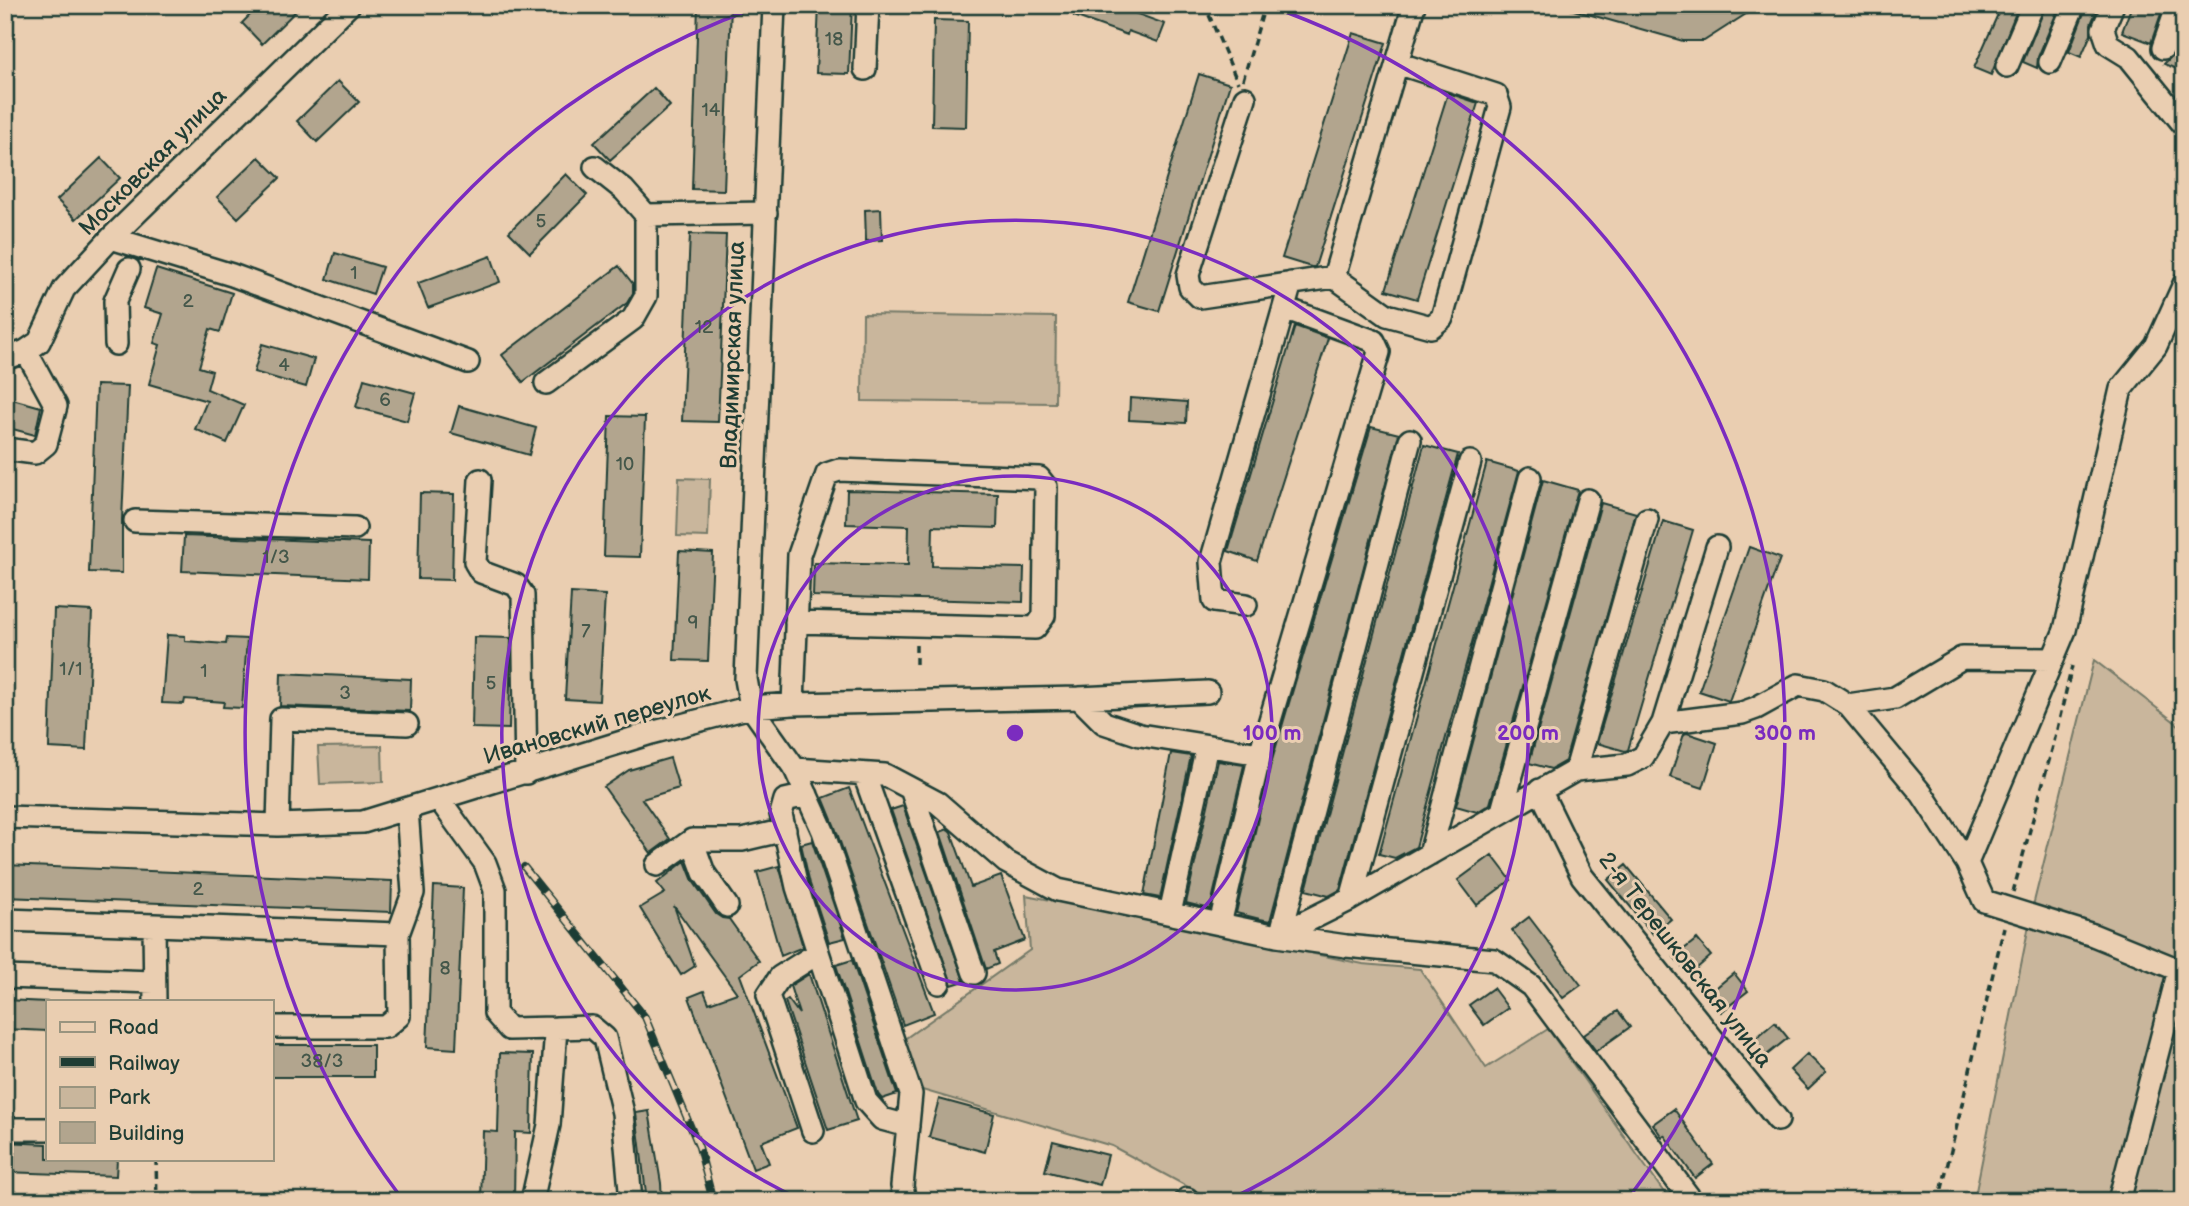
<svg xmlns="http://www.w3.org/2000/svg" width="2189" height="1206" font-family="'Balsamiq Sans',sans-serif">
<rect width="100%" height="100%" fill="#eaceb1"/>
<filter id="ink" filterUnits="userSpaceOnUse"><feTurbulence type="fractalNoise" baseFrequency=".0143" numOctaves="2"/><feDisplacementMap in="SourceGraphic" scale="14" xChannelSelector="R" yChannelSelector="G"/><feConvolveMatrix kernelMatrix="1 2 1 2 8 2 1 2 1" color-interpolation-filters="sRGB"/></filter>
<g filter="url(#ink)">
<path fill="#c9b69c" stroke="#747a68" stroke-width="2" d="M863,314L1056,317L1055,403L862,401Z
M679,478L710,479L708,537L677,536Z
M2094,660L2184,729V1201H1974L2032,910Z
M382,746L383,782L320,784L318,747Z
M1026,895L1363,964L1420,969L1486,1068L1548,1029L1670,1201H1214L1112,1146L912,1087L899,1043L1030,950Z"/>
<path fill="#b2a58e" stroke="#1f3d34" stroke-width="2" d="M260,5H302L262,44L242,23Z
M698,5H731L724,190L692,189Z
M819,5H852L849,74L816,73Z
M1077,5H1131L1129,11L1165,24L1158,42L1128,31L1127,35L1074,16Z
M1571,5H1682L1692,8L1696,5H1760L1704,41H1683L1570,9Z
M2002,5H2019L1991,75L1974,68Z
M2046,5H2060L2038,57L2037,68L2023,62Z
M2087,5H2099L2091,24V34L2081,57L2069,52Z
M2132,5H2164L2151,43L2122,32Z
M934,20L968,21L966,127L932,126Z
M2184,28V57L2179,70L2164,64L2175,53Z
M1353,33L1386,43L1315,267H1311L1282,258Z
M1199,74L1230,84L1159,311L1128,302Z
M338,81L359,102L317,142L297,121Z
M654,88L670,106L610,160L594,143Z
M1448,93L1478,103L1417,299L1386,290Z
M259,157L280,178L238,218L217,197Z
M101,158L120,178L76,219L57,200Z
M566,174L587,195L530,253L509,232Z
M881,209L882,240L866,241L865,210Z
M690,234L726,235L718,422L682,421Z
M335,253L382,267L373,294L327,279Z
M491,256L500,282L428,308L418,283Z
M619,266L633,284V293L627,303L523,382L502,355Z
M156,269L232,293L220,332L210,329L199,367L212,371L207,389L244,405L227,443L195,429L207,401L149,384L160,345L154,343L163,314L144,308Z
M1295,326L1328,338L1257,561L1228,551Z
M262,344L314,359L306,387L254,372Z
M364,379L415,393L407,421L356,407Z
M96,385L128,386L122,520V573L89,572Z
M5,397L41,407L35,435L5,427Z
M1130,398L1187,402L1186,423L1129,420Z
M459,406L536,428L529,455L451,433Z
M609,416L645,417L640,557L604,556Z
M1371,427L1399,434L1270,921L1260,919L1236,913L1270,767Z
M1424,445L1458,454L1340,890L1329,896L1306,890Z
M1487,462L1519,471L1416,847L1395,858L1379,854Z
M1543,480L1578,490L1490,804L1477,812L1456,806Z
M847,490L998,494L997,528L933,526L932,566L1024,568L1023,602L813,596L814,563L908,565L909,526L846,524Z
M420,493L454,494L452,580L418,579Z
M1601,503L1636,513L1565,761L1551,769L1529,763Z
M1663,521L1693,530L1628,750L1625,751L1597,743Z
M184,536L369,543L368,579L182,571Z
M1749,547L1780,558L1729,701L1699,691Z
M679,551L713,553L708,661L674,660Z
M571,593L605,595L599,701L565,699Z
M54,609L92,611L86,750L49,748Z
M167,635L185,636V641L226,644L227,638L247,639L242,708L223,707L224,702L185,699L184,704L162,703Z
M474,637L511,638L509,729L472,728Z
M281,673L411,679L410,711L280,706Z
M1687,733L1717,743L1703,788L1670,777L1684,734Z
M1171,753L1191,756L1160,898L1144,895Z
M670,758L679,788L642,799L670,839L651,853L604,787L629,770Z
M1218,761L1244,765L1210,909L1186,903Z
M849,788L934,1013L903,1025L835,827L823,798Z
M903,806L964,981L952,985L891,810Z
M948,829L951,832L971,887L1001,876L1025,940L994,952L998,964L986,969L940,832Z
M812,841L845,938L829,942L810,884L801,844Z
M1492,855L1511,880L1477,905L1458,880Z
M685,861L693,881L716,914L722,918L729,919L759,961L740,975L797,1128L761,1142L769,1163L753,1169L689,997L704,991L709,1003L737,993L674,906L695,966L681,975L640,908L665,893L657,883Z
M5,865L392,881L391,912L5,897Z
M1626,865L1671,919L1653,934L1608,880Z
M779,866L803,947L781,956L757,872Z
M434,886L463,888L456,1049L427,1047Z
M1529,917L1581,985L1563,998L1512,930Z
M1697,939L1711,956L1689,975L1674,957Z
M852,960L897,1094L882,1099L878,1094L836,965Z
M1734,973L1748,991L1721,1012L1707,995Z
M809,974L857,1121L828,1130L785,1001L788,999L799,1014L790,986Z
M1493,988L1508,1008L1484,1025L1469,1005Z
M5,1000L47,1002V1031L5,1029Z
M1618,1011L1630,1027L1596,1051L1584,1035Z
M1775,1022L1788,1038L1763,1058L1750,1043Z
M271,1045H373V1077H271Z
M500,1053L533,1054L531,1133L515,1132L514,1201H481L483,1131L498,1132Z
M1807,1054L1826,1072L1808,1089L1790,1070Z
M939,1099L994,1114L985,1152L929,1137Z
M1674,1109L1713,1164L1695,1178L1664,1135L1662,1137L1653,1124Z
M649,1111L661,1183L662,1201H647L636,1113Z
M1053,1141L1108,1155L1100,1185L1045,1171Z
M5,1142L47,1144V1159H117L116,1176L5,1172Z"/>
<g fill="none" stroke-linecap="round" stroke-linejoin="round">
<defs>
<path id="minor" d="M774,5L746,679L751,707L795,769L885,775L938,803L1006,862L1058,890L1277,936L1346,946L1494,960L1531,986L1692,1201
M2113,5L2103,29L2108,44L2129,57L2184,125
M2163,48L2178,5
M2050,62L2074,5
M1397,63L1496,95L1500,107L1442,318L1431,327L1387,315L1334,277L1414,5
M2007,66L2033,5
M865,69L868,5
M1245,98L1188,275L1190,287L1200,297L1334,277
M595,167L624,190L646,215L766,213
M111,238L232,275L468,362
M116,344L115,301L129,269
M5,359L26,351L39,342L64,289L111,238L349,5
M546,383L633,319L646,296V215
M5,449L35,453L46,444L56,406L26,351
M480,480L475,562L481,572L516,585L523,595L526,773
M135,521L355,528
M1246,605L1214,601L1211,562L1291,283
M1079,698L1104,723L1140,735L1260,754
M793,704L799,555L827,474L839,470L1039,478L1046,487L1044,616L1035,628L796,622
M1848,705L1895,698L1962,658L2053,659
M1663,723L1717,547
M795,769L823,831L911,1094L902,1186L905,1201
M1576,770L1647,519
M864,774L939,983
M911,789L974,973
M1540,790L1582,876L1778,1120
M807,795L785,800L781,814L797,887L866,1101L882,1119L908,1126
M439,799L485,863L495,890V1013L509,1029L556,1028L549,1125L532,1201
M1502,811L1588,500
M5,817L278,825L363,822L651,733L751,707L793,704L1079,698L1208,692
M278,825L281,719L407,724
M692,840L704,873L727,906
M1430,854L1530,478
M1967,863L2065,630L2121,389L2156,346L2184,284
M657,865L692,840H742L785,830
M1351,899L1470,462
M1170,913L1207,746
M5,920L154,925L155,1001
M1220,924L1260,754L1379,352L1374,341L1284,308
M154,925L398,934L399,1016L386,1027H271
M1285,932L1283,925L1410,440
M398,934L413,893L407,809
M1277,936L1351,899L1576,770L1627,765L1643,757L1663,723L1742,713L1756,708L1798,685L1824,690L1848,705L1922,794L1967,863L1984,901L2093,935L2184,972
M5,977L154,982
M556,1028L592,1027L605,1038L623,1113L631,1201
M5,1129H47
M813,1131L768,995L780,977L818,953
M1186,1201L1187,1199
M2119,1201L2179,970"/>
</defs>
<use href="#minor" stroke="#1f3d34" stroke-width="26"/>
<path stroke="#1f3d34" stroke-width="3.5" stroke-dasharray="7 5" stroke-linecap="butt" d="M1202,5L1209,15L1238,83
M1382,5L1393,9
M1243,80L1265,5
M916,664V641
M2013,892L2053,746L2072,666
M156,1159L157,1201
M1939,1201L2004,927"/>
<use href="#minor" stroke="#eaceb1" stroke-width="21"/>
<defs>
<path id="rail" d="M524,867L645,1017L699,1147L713,1201"/>
</defs>
<use href="#rail" stroke="#1f3d34" stroke-width="8"/>
<use href="#rail" stroke="#eaceb1" stroke-width="5" stroke-dasharray="16" stroke-linecap="butt"/>
</g>
</g>
<g fill="none" stroke="#7b2cbf" stroke-width="3.5">
<circle cx="1015" cy="733" r="257"/>
<path d="M802 1200A513 513 0 1 1 1228 1200"/>
<path d="M400 1196A770 770 0 0 1 758 7M1272 7A770 770 0 0 1 1630 1196"/>
</g>
<g text-anchor="middle" dominant-baseline="central" stroke-width="6" stroke-linejoin="round" paint-order="stroke">
<g font-size="19" fill="#44574a">
<text x="834" y="39">18</text>
<text x="711" y="110">14</text>
<text x="541" y="221">5</text>
<text x="354" y="273">1</text>
<text x="188" y="301">2</text>
<text x="704" y="327">12</text>
<text x="284" y="365">4</text>
<text x="385" y="400">6</text>
<text x="625" y="464">10</text>
<text x="276" y="557">1/3</text>
<text x="693" y="623">9</text>
<text x="586" y="631">7</text>
<text x="71" y="669">1/1</text>
<text x="204" y="671">1</text>
<text x="491" y="683">5</text>
<text x="345" y="693">3</text>
<text x="198" y="889">2</text>
<text x="445" y="968">8</text>
<text x="322" y="1061">38/3</text>
</g>
<g font-size="23" fill="#1f3d34" stroke="#eaceb1">
<text transform="translate(153 162) rotate(-45)">Московская улица</text>
<text transform="translate(733 355) rotate(-88)">Владимирская улица</text>
<text transform="translate(597 725) rotate(-16)">Ивановский переулок</text>
<text transform="translate(1685 960) rotate(52)">2-я Терешковская улица</text>
</g>
</g>
<circle cx="1015" cy="733" r="10" fill="#7b2cbf" stroke="#eaceb1" stroke-width="3.5"/>
<g font-size="21" text-anchor="middle" font-weight="bold" fill="#7b2cbf" stroke="#eaceb1" stroke-width="6" stroke-linejoin="round" paint-order="stroke">
<text x="1272" y="740">100 m</text>
<text x="1528" y="740">200 m</text>
<text x="1785" y="740">300 m</text>
</g>
<rect width="2189" height="1206" fill="none" stroke="#eaceb1" stroke-width="28"/>
<rect x="14" y="14" width="2161" height="1178" fill="none" stroke="#1f3d34" stroke-width="2.5" filter="url(#ink)"/>
<rect x="46" y="1000" width="228" height="161" fill="#eaceb1" stroke="#99947f" stroke-width="2"/>
<rect x="60" y="1022" width="35" height="10" fill="#eaceb1" stroke="#99947f" stroke-width="2"/>
<text x="108" y="1034" font-size="21" fill="#1f3d34">Road</text>
<rect x="60" y="1057" width="35" height="10" fill="#1f3d34" stroke="#99947f" stroke-width="2"/>
<text x="108" y="1070" font-size="21" fill="#1f3d34">Railway</text>
<rect x="60" y="1087" width="35" height="21" fill="#c9b69c" stroke="#99947f" stroke-width="2"/>
<text x="108" y="1104" font-size="21" fill="#1f3d34">Park</text>
<rect x="60" y="1122" width="35" height="21" fill="#b2a58e" stroke="#99947f" stroke-width="2"/>
<text x="108" y="1140" font-size="21" fill="#1f3d34">Building</text>
</svg>
